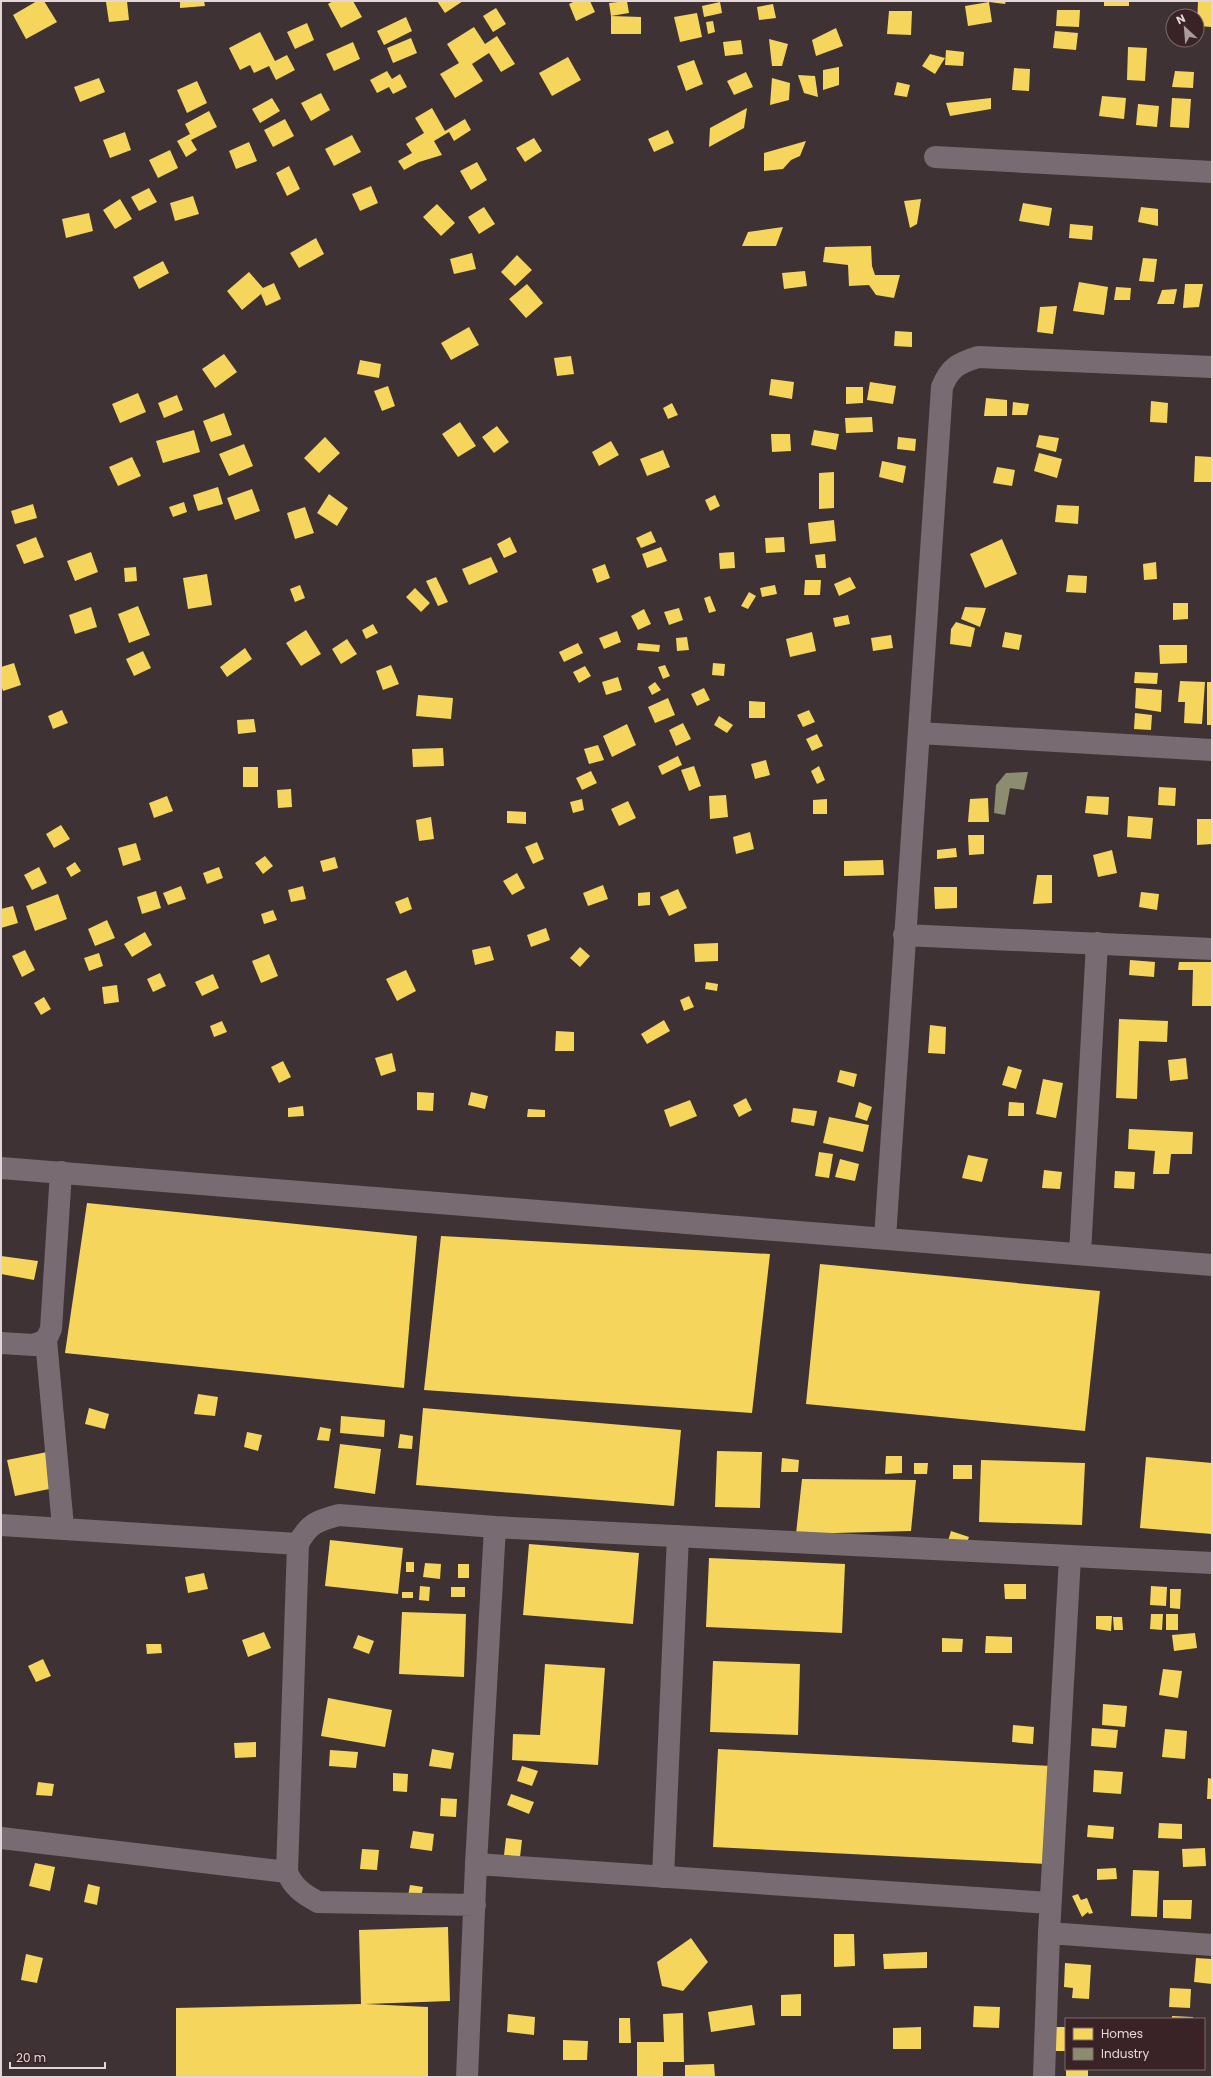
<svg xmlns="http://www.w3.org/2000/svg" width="1213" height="2078" font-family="Poppins,sans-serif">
<rect width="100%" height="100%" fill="#3f3234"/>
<path fill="#f6d55c" d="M37,1H44L57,22L26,39L13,15Z
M111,1H127L129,20L109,22L106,2Z
M180,1H204L205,6L180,8Z
M333,1H353L362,17L341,28L328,4Z
M437,1H463L445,13Z
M575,1H590L595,12L576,21L569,4Z
M627,1L629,13L611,16L609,3Z
M987,1H1006L1005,4L989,2L992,22L968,26L965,6L989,2Z
M1104,1H1129V6H1104Z
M1198,1H1212V27L1197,26Z
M720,2L722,13L704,17L702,6Z
M773,4L776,18L759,20L757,7Z
M496,8L506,24L493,32L483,16Z
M1057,10H1080L1079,27L1056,26Z
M889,11H912L911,35L887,34Z
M697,13L702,37L680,42L674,17Z
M611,16L641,17V34H611Z
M406,17L412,31L384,45L377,31Z
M713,21L715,32L708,34L706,22Z
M307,23L314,40L295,49L287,32Z
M474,27L485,44L497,36L515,64L501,72L489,53L472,64L483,81L455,98L440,74L459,63L447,44Z
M836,28L843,46L816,56L812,40Z
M1055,31L1078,33L1076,50L1053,48Z
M260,32L275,61L287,55L295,70L276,80L269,66L254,73L250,65L240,70L229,48Z
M411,38L417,53L393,63L387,48Z
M769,39L788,44L782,66H772Z
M741,40L743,54L725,56L723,42Z
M353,42L360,59L334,71L326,54Z
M1128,47L1147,48L1145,81L1127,80Z
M946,50L964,52L963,66L945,65Z
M930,54L945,58L935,74L922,66Z
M568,57L581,80L552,96L539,73Z
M694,60L703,84L686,91L677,66Z
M839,67V85L823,90V70Z
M1014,68L1030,69L1029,91L1012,90Z
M387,71L392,79L400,74L407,87L393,94L389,87L377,93L370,80Z
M1175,71L1194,72L1193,88L1172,87Z
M746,72L753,87L734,95L727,81Z
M798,75L815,76L818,97L804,93Z
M99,78L105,92L80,102L74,87Z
M772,78L790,83L789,100L770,105Z
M197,81L207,103L187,113L177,90Z
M897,82L910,85L907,97L894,95Z
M321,93L330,110L311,121L301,103Z
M1102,96L1126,98L1124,119L1099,116Z
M272,98L280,111L260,123L252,109Z
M991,98V109L950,116L946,103Z
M1172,98L1191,99L1189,128L1170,127Z
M1138,104L1159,106L1157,127L1136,125Z
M432,108L445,131L465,119L471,130L454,141L449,132L434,141L442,155L419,162L404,170L398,161L412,153L406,144L424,133L415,118Z
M747,108L744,128L709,147L710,128Z
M209,111L217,127L191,140L197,150L186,157L177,141L190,134L185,124Z
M285,119L294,136L273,147L264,130Z
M668,130L674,143L654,152L648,139Z
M125,132L131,150L110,158L103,140Z
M352,135L361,152L334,166L325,149Z
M534,138L542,151L525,162L516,148Z
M806,141L800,156L791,160L783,169L764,171V153Z
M249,142L257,161L236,169L229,151Z
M170,150L178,168L158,178L149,160Z
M477,162L487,180L471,190L460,171Z
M289,166L300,189L287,196L276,173Z
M371,186L378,203L360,211L352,194Z
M149,188L157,202L139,211L131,197Z
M193,196L199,214L175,221L170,203Z
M120,199L132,219L115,229L103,210Z
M921,199L917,224L910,228L904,201Z
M1023,203L1052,208L1049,226L1019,221Z
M437,204L455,223L441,236L423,217Z
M484,207L495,224L479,234L468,217Z
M1141,207L1158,209V226L1138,222Z
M89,213L93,231L66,238L62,219Z
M1070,224L1093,226L1092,240L1069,238Z
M783,227L776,246H742L748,232Z
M316,238L324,254L299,268L290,253Z
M871,246L872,266L875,275H900L894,298L876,295L869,285L849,286L848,265L823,262L825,247Z
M472,253L476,269L454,274L450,259Z
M517,255L532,270L515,286L501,272Z
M1143,258L1157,259L1154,282L1139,281Z
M163,261L169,273L139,289L133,277Z
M805,271L807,286L784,289L782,273Z
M249,272L263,288L274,283L281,299L266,306L261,294L242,310L227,291Z
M1079,282L1108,287L1104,315L1073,311Z
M527,284L543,303L526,318L509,299Z
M1185,284H1203L1199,307L1183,308Z
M1116,287L1131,288L1130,300H1114Z
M1177,289L1174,304H1157L1162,290Z
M1057,306L1053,334L1037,332L1040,307Z
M469,327L479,345L451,360L441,343Z
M895,331L912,332V347L894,346Z
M224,354L237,372L215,388L202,369Z
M571,356L574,374L557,376L554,358Z
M360,360L381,364L379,378L357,374Z
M771,379L794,382L792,399L769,395Z
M870,382L896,386L893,404L867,400Z
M388,386L395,406L382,411L374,391Z
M846,387H863V403L846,404Z
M138,393L146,412L120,423L112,404Z
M177,395L183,410L164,418L158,403Z
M986,398L1007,400V416H984Z
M1151,401L1168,403L1167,423L1150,422Z
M1013,402L1029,404L1027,415H1012Z
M672,403L678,415L668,419L663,408Z
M224,413L232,435L211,442L203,421Z
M872,417L873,432L846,433L845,418Z
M460,422L476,446L458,457L442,434Z
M497,426L509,442L494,453L482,437Z
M194,430L200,452L163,463L156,441Z
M814,430L839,434L836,450L811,445Z
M771,434H790L791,451L772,452Z
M1039,435L1059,438L1056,452L1036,447Z
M325,437L340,453L319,473L304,458Z
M898,437L916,439L915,451L897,449Z
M611,441L619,455L599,466L592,452Z
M244,444L253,466L229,476L219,454Z
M663,450L670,467L647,476L640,459Z
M1039,453L1062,459L1057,478L1034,471Z
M1195,456L1212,457V482H1194Z
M132,457L141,476L118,486L109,467Z
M882,461L906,466L903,483L879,477Z
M997,467L1015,470L1012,486L993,483Z
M834,472V508L819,509V473Z
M218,487L223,504L198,511L193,495Z
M252,489L260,511L235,520L227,498Z
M329,494L348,508L337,526L317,513Z
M715,495L720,506L710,511L705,500Z
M184,502L187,512L173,517L169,507Z
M33,504L37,518L15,524L11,511Z
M1057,505L1079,506L1078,524L1055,522Z
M305,507L314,533L295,539L287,513Z
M834,520L836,541L810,544L808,523Z
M651,531L656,542L641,548L636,538Z
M36,537L44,557L24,564L16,545Z
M510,537L517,552L504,558L497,544Z
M784,537L785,552L766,553L765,538Z
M1002,539L1017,574L985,588L970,554Z
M661,547L667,561L647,568L642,554Z
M91,552L98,572L75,581L67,561Z
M734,552L735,568L720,569L719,553Z
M825,554L826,568H817L815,555Z
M491,557L498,572L469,585L462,569Z
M1156,562L1157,579L1144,580L1143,564Z
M605,564L610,578L597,583L592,569Z
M136,567L137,581L125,582L124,568Z
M207,574L212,605L188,609L183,578Z
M1068,575L1087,576L1086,593L1066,592Z
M436,577L448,602L438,606L426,581Z
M850,577L856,588L839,596L834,584Z
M805,580H821L820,595H804Z
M300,585L305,598L295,602L290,589Z
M775,585L777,594L762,597L760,588Z
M415,588L430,603L421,612L406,597Z
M749,592L756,596L748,609L741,606Z
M710,596L716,611L709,613L704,598Z
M1173,603H1188V619L1173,620Z
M138,606L150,635L129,643L118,614Z
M91,607L97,627L75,634L69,615Z
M965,607L986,608L980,627L961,619Z
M679,608L683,620L669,625L664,612Z
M644,609L651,624L638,630L631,616Z
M848,615L850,624L835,627L833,618Z
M956,622L975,628L971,647L950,644L951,629Z
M373,624L378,633L366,639L362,630Z
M306,630L321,654L301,666L286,643Z
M617,631L621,642L604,649L599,638Z
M812,632L816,651L790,657L786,639Z
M1005,632L1022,635L1019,650L1002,647Z
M891,635L893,648L873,651L871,638Z
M687,637L689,650L677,651L676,638Z
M347,639L357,654L341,664L332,649Z
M578,643L583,653L564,662L559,652Z
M638,643L660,645L659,652L637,650Z
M1159,645H1187V663L1160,664Z
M245,648L252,659L227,677L220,667Z
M143,651L151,668L134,676L126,659Z
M14,663L21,685L3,691L1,685V667Z
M713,663L725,664L724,676L712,675Z
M391,665L399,684L383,690L376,671Z
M665,665L670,676L663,679L658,667Z
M585,666L591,676L579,683L573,672Z
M1135,672L1158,673L1157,684L1134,683Z
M618,677L622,690L606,695L602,682Z
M1180,681L1205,682L1202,724L1184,723L1185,702H1178Z
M655,682L661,690L652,695L648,687Z
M1207,682H1212V725H1207Z
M704,688L710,700L697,706L691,694Z
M1136,688L1162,690L1161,712L1135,708Z
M418,695L453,698L451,719L416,716Z
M668,698L675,715L655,723L648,707Z
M749,701L765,702V718H749Z
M62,710L68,723L53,729L48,716Z
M809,710L815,722L803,727L797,715Z
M1135,713L1152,715L1151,730L1134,729Z
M719,716L733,725L727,733L714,725Z
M254,719L256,732L238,734L237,720Z
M683,723L691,739L676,746L669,730Z
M627,724L636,745L612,757L603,736Z
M817,734L823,746L812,751L806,739Z
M598,745L604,760L589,764L584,749Z
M443,748L444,766L413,767L412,749Z
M678,756L682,765L662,775L658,766Z
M766,760L770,775L755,779L751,764Z
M694,766L701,786L689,791L681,770Z
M819,766L825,780L817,784L811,771Z
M243,767H258V787H243Z
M591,771L597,783L582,790L576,778Z
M1159,787L1176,788L1175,806L1158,805Z
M291,789L292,807L278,808L277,790Z
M726,795L728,817L710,819L709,796Z
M167,796L173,811L154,818L149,803Z
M1087,796L1109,797L1108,815L1085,813Z
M988,798L989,822H968L970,799Z
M582,799L584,810L573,813L570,802Z
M827,799V814H813V800Z
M628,801L636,818L619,826L611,809Z
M507,811L526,812V824L507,823Z
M1128,816L1153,818L1151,839L1127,837Z
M431,817L434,839L419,841L416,820Z
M1197,819H1212V844L1197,845Z
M61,825L70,839L54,848L46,834Z
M750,832L754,849L736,854L733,837Z
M968,835H984V854L969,855Z
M537,842L544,859L533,864L525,847Z
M136,843L141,860L123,866L118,848Z
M956,848L957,857L937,859V850Z
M1112,850L1117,873L1098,877L1093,855Z
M265,856L273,866L263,874L255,863Z
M335,857L338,868L323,872L320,861Z
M883,860L884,875L844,876V861Z
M75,862L81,871L71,877L66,868Z
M39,867L47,883L32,890L24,875Z
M219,867L223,878L207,884L203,873Z
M517,873L525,888L512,895L503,881Z
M1037,875H1052V903L1033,904Z
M603,885L608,899L588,906L583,893Z
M181,886L186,899L168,905L163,893Z
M303,886L306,899L291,902L288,890Z
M934,887H957V908L935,909Z
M678,889L687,908L669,916L660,897Z
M156,891L161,908L142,914L137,897Z
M650,892V905L638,906V893Z
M1141,892L1159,894L1157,910L1139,907Z
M58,894L67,919L35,931L26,906Z
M408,897L412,909L400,914L395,902Z
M13,906L18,923L1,928V909Z
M273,910L277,920L264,924L261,914Z
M107,920L115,938L95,946L88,929Z
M546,928L550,940L531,947L527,935Z
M145,932L152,945L132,957L124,944Z
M718,943V961L695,962L694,944Z
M490,946L494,960L475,965L472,950Z
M580,947L590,956L580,967L570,958Z
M25,950L35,970L22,977L12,956Z
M99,953L103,966L89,971L84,958Z
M269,954L278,976L261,983L252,961Z
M1130,960L1155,962L1154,977L1129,975Z
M1179,962H1212V1006H1192L1193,970H1178Z
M406,970L416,991L397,1001L386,979Z
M160,973L166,986L153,992L147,979Z
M213,974L219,988L202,996L195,982Z
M706,982L718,984L717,991L705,989Z
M117,985L119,1002L104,1004L102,987Z
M689,996L694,1007L684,1011L680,1000Z
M44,997L51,1009L41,1015L34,1003Z
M1119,1019L1168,1021L1167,1042L1139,1041L1137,1099L1116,1098Z
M664,1020L670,1031L647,1044L641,1034Z
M222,1021L227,1032L214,1037L210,1026Z
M930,1025L946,1027L945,1054L928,1053Z
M556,1031L574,1032V1051H555Z
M392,1053L396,1071L381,1076L375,1058Z
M1186,1058L1188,1079L1170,1081L1168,1060Z
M283,1061L291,1077L279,1083L271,1067Z
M1008,1066L1022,1070L1016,1089L1002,1085Z
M840,1070L857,1074L854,1087L837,1082Z
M1043,1079L1063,1083L1056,1118L1036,1114Z
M417,1092L434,1093L433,1111L417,1110Z
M471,1092L488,1096L485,1109L468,1105Z
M746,1098L752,1110L739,1117L733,1105Z
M690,1100L697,1116L670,1127L664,1110Z
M859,1102L872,1107L867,1121L855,1117Z
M1009,1102L1024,1103V1116H1008Z
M303,1106L304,1116L288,1117V1108Z
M793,1108L817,1111L814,1126L791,1122Z
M528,1109L545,1110V1117H527Z
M829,1117L869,1125L863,1152L823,1143Z
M1129,1129L1193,1132L1192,1154H1171L1169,1174H1153L1155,1151L1128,1149Z
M819,1152L833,1154L829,1178L815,1176Z
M968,1155L988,1159L982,1182L962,1178Z
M840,1159L859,1164L855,1181L835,1177Z
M1044,1170L1062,1172L1060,1189L1042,1188Z
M1115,1171L1135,1172L1134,1189L1114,1188Z
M87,1203L417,1236L404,1388L65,1353Z
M441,1236L770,1254L752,1413L424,1390Z
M1,1256L38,1261L34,1280L1,1274Z
M820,1264L1100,1291L1085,1431L806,1404Z
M198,1394L218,1397L215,1416L194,1414Z
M89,1408L109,1414L105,1429L85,1424Z
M423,1408L681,1430L674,1506L416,1485Z
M341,1416L385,1420L384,1437L340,1433Z
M320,1427L331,1429L329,1441L317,1440Z
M247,1432L262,1435L258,1451L244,1447Z
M400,1434L413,1436L412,1449L398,1448Z
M340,1444L381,1449L375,1494L334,1488Z
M52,1451L59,1487L15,1496L7,1460Z
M717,1451L762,1452L760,1508L715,1507Z
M886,1456H902V1473L885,1474Z
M1146,1457L1212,1463V1534L1140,1528Z
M782,1458L799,1460L798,1472H781Z
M981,1460L1085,1463L1082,1525L979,1522Z
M914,1463H928L927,1474H914Z
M953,1465H972V1479H953Z
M802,1479L916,1480L911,1531L796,1534Z
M951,1531L969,1537L965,1547L948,1541Z
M330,1540L403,1548L398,1594L325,1586Z
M529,1544L639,1553L633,1624L523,1615Z
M709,1558L845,1564L842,1633L706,1627Z
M406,1562H414V1572H406Z
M425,1563L441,1564L440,1579L423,1577Z
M458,1564H469V1578H458Z
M204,1573L208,1589L188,1593L185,1577Z
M1004,1584H1026V1599H1005Z
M420,1586L430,1587L429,1601L419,1600Z
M1151,1586L1167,1587L1166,1606L1150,1605Z
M451,1587H465V1597H451Z
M1170,1589H1181L1180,1609L1170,1608Z
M402,1592H413V1598H402Z
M402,1612L466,1614L464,1677L399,1674Z
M1151,1614H1163L1162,1630L1150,1629Z
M1166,1614H1178V1630H1166Z
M1096,1616H1112L1111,1631L1096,1629Z
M1113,1617H1122L1123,1630H1114Z
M264,1632L271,1648L248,1657L242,1640Z
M1195,1633L1197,1648L1174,1651L1172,1635Z
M358,1635L374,1641L369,1654L353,1648Z
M986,1636L1012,1637V1653H985Z
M942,1638L963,1639L962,1652H942Z
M146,1644H161L162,1653L147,1654Z
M43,1659L51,1676L36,1682L28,1666Z
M713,1661L800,1664L798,1735L710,1732Z
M545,1664L605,1668L598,1765L512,1760L513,1734L540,1735Z
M1163,1669L1182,1671L1178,1698L1159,1695Z
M328,1698L392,1710L385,1747L321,1736Z
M1103,1704L1127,1706L1125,1727L1102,1725Z
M1013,1725L1034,1727L1033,1744L1012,1742Z
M1092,1728L1118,1730L1116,1748L1091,1746Z
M1165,1729L1187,1731L1185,1759L1162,1757Z
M256,1742V1757L235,1758L234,1743Z
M432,1749L454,1753L451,1769L429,1766Z
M718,1749L1052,1766L1047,1864L713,1847Z
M330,1750L358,1752L356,1768L329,1766Z
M522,1766L538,1771L532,1786L517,1781Z
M1094,1770L1123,1772L1121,1794L1093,1792Z
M393,1773L408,1774L407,1792L393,1791Z
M1208,1778L1212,1779V1799H1207Z
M38,1782L54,1784L52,1796L36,1795Z
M511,1794L534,1802L529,1814L507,1805Z
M441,1798L457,1799L456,1817L440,1816Z
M1159,1823L1182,1824V1839L1158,1838Z
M1088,1825L1114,1827L1113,1839L1087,1837Z
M413,1831L434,1834L432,1851L410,1848Z
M506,1838L522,1840L520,1857L504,1855Z
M1205,1848L1206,1866L1183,1867L1182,1849Z
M362,1849L379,1850L377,1870L360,1869Z
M35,1863L55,1867L50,1891L29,1886Z
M1116,1868L1117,1879L1097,1880V1869Z
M1133,1870L1159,1871L1157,1917L1131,1916Z
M88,1884L100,1887L97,1905L84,1902Z
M410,1885L423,1887L421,1897L408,1896Z
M1078,1894L1081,1900L1087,1898L1093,1913L1089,1914L1088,1912L1082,1917L1072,1896Z
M1163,1900H1192L1191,1919L1163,1918Z
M448,1927L450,2001L365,2004L428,2007V2077H176V2008L361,2004L359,1930Z
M834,1934H854L855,1966L834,1967Z
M691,1938L708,1962L683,1991L662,1986L657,1962Z
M927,1952V1968L884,1969L883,1954Z
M26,1954L43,1958L37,1983L21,1980Z
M1196,1958L1212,1959V1984L1194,1982Z
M1065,1963L1091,1965L1089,1999L1072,1998L1073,1988L1064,1987Z
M1170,1988L1191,1989L1190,2008L1169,2007Z
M801,1994V2016H781V1995Z
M752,2005L755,2025L711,2032L708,2012Z
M974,2006L1000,2007L999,2028L973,2027Z
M683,2013L684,2062H663V2077H637V2042H664L663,2014Z
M508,2014L535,2017L534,2035L507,2032Z
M1172,2016L1193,2017V2019H1172Z
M619,2018H630L631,2043H619Z
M921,2027V2049H893V2028Z
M1047,2027H1066V2051H1047Z
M563,2040L588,2041L587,2060H563Z
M714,2064L715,2077H685V2065Z
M1066,2069H1088V2077H1066Z"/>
<path fill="#8c8c6e" d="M1028,772L1024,790L1010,788L1005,815L994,813L996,785L1006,773Z"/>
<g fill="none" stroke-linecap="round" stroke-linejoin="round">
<path stroke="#786b71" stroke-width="22" d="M935,157L1212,172
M919,733L1212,750
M904,935L1212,949
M1,1168L1212,1265
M885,1238L942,387C950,367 959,363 978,357L1212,367
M1080,1254L1097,943
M46,1340L63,1527
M1,1343L34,1345L46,1340L51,1329L61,1172
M1,1525L298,1544
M495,1527L476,1864L1050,1903
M1,1838L287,1872
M663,1877L678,1536
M475,1905L318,1902C303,1894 293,1887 287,1872L298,1544C309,1523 317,1521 339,1515L495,1527L1212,1563
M1049,1933L1212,1945
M467,2077L476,1864
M1044,2077L1049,1933L1070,1557"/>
</g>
<rect width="1213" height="2078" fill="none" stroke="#e4d5d7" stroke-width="4"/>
<rect x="1065" y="2018" width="140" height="52" fill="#392327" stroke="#7d6a6d"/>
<rect x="1073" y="2028" width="20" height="12" fill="#f6d55c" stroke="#7d6a6d"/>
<text x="1101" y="2038" font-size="12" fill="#e4d5d7">Homes</text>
<rect x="1073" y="2048" width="20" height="12" fill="#8c8c6e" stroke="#7d6a6d"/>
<text x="1101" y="2058" font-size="12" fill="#e4d5d7">Industry</text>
<g transform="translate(1185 28) rotate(334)"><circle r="19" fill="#392327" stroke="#7d6a6d"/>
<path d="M0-3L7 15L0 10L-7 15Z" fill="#aa9c9e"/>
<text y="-6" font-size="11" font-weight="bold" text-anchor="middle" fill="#e4d5d7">N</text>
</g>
<path d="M10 2062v6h95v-6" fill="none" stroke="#e4d5d7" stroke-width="2"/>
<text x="16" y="2062" font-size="12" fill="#e4d5d7" stroke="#392327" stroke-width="3" paint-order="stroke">20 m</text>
</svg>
